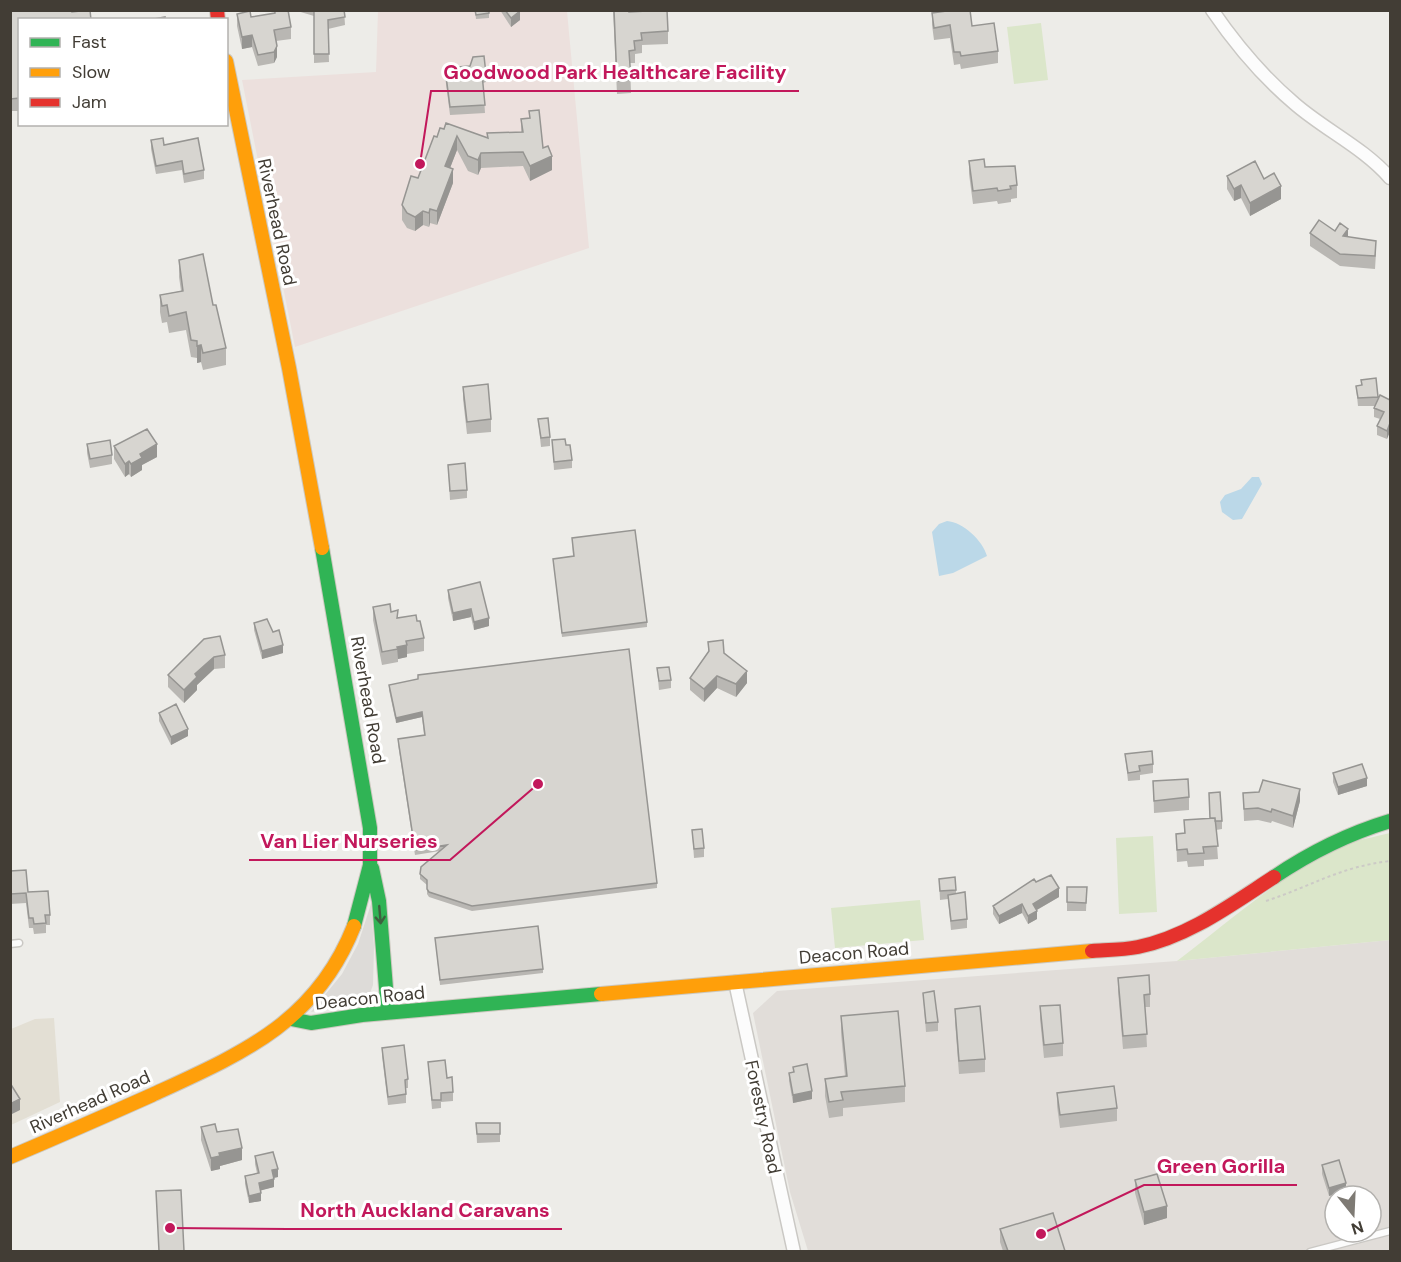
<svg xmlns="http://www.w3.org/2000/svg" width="1401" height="1262" font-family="'DM Sans',sans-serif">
<rect width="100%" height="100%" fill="#edece8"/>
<path fill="#e1ddd9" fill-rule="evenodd" d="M1390,940V1251H808L790,1192L753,1013L777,991L1177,961ZM1335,1196H1371V1232H1335Z"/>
<path fill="#e3dfd4" d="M54,1018L60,1102L11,1125V1029L35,1019Z"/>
<path fill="#ece0dd" d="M378,11H567L589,248L295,347L242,80L376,72Z"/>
<path fill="#dbe6ca" d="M1041,23L1048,80L1014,84L1007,27Z
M1390,833V940L1177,961C1228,923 1295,862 1354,842C1366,838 1379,836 1390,833Z
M1153,836L1157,912L1119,914L1116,838Z
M920,900L924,940L835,948L831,908Z"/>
<path fill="#dddbd8" d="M371,904L374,947L373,985L370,993L356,1005L311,1012L342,974L358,944Z"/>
<path fill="#bbd8e8" d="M657,68V78L635,79L634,69Z
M1252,477H1259L1262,484L1242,519L1233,520L1222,512L1220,502L1225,495L1241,489Z
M947,521C963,522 983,541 987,556L953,573L939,576L932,532L939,524Z"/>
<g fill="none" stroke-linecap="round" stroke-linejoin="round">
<defs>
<path id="lane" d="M10,944L19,943
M1310,1252L1390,1231"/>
<path id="street" d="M1212,10C1236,45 1263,77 1295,104C1325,130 1364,148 1390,178
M735,982L794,1252"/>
<path id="fast" d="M322,548L370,828V865L354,926
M372,868L379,901L388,1013
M1274,877C1311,852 1347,834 1390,821
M291,1019L311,1023L362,1015L601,994"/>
<path id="slow" d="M226,61L289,368L322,548
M601,994L1092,951
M10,1157C57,1137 105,1116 152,1095C241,1054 316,1023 354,926"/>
<path id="jam" d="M217,10L218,20
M1092,951C1107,950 1123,950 1138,947C1188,937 1232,904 1274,877"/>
</defs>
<use href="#lane" stroke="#cac8c4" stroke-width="9"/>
<use href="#street" stroke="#cac8c4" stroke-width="15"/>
<use href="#fast" stroke="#ccc8bf" stroke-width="16"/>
<use href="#slow" stroke="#ccc8bf" stroke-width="16"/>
<use href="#jam" stroke="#ccc8bf" stroke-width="16"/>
<path stroke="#cccac6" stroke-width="2" stroke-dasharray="3 3" stroke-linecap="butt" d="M1266,901C1312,886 1339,867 1390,861"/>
<use href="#lane" stroke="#fcfcfc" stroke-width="6"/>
<use href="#street" stroke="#fcfcfc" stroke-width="12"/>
<use href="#fast" stroke="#30b455" stroke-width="14"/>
<use href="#slow" stroke="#ff9f0a" stroke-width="14"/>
<use href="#jam" stroke="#e5322d" stroke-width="14"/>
</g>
<path fill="#b9b7b3" d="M10,10L20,20V111H10Z
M274,10H288L291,27V39L276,41L277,57L274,63L258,66L252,47L242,49L237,26V14L251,17L274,13Z
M294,10H344L345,25L328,29L329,62L314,63V16Z
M475,10H489V18L476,19Z
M500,10H520V20L511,27Z
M613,10H629V12L668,31V44L642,45V53L635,54V63H630L631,93L617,94Z
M932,13L972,26L998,51V63L961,69L960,64L954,65L950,38L934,40L932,25Z
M445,68L486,74V82L483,83L485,113L450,115L445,76Z
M529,111L552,170L530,181L523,166L481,168L478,175L468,171L457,150L450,168L453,183L437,225L430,223L429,227L423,225L415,231L407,228L402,220V205L418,178L437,137L444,129L487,138L521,132V119L529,118Z
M151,140L204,170V179L184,183L182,170L156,174L151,149Z
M969,161L985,167L1017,185V198L1011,199V202L998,204L997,201L973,204L969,174Z
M1227,176L1264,179L1281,199L1250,216L1241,198L1234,201L1227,189Z
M1335,231L1348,237L1376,253L1375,269L1340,266L1310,246V233Z
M179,260L213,305L226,348V365L203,370L201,362L197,363V358L191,357L186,330L169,333L167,322L162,323L160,312V295L181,291L179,277Z
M1376,378L1378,398L1390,400L1387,439L1377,435V426L1380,419L1374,417V408L1375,406H1358L1356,386L1361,385V380Z
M463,387L491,419V432L467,434L463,399Z
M538,419L550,437V446L541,447Z
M552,440L566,445L572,460V468L554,470Z
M87,444L112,455V464L90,468L87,453Z
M114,446L157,457L142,465V470L131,477L129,474L125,477L114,459Z
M448,465L467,490V498L450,500Z
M572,538L647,622V627L562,637L553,559L573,556Z
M448,590L489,626L474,630L471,617L453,621L448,598Z
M373,607L391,612L398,618L417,621L424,638V651L407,654V657L398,659V662L382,665L373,620Z
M254,623L283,653L262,659L254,630Z
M204,639L225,655V668L214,669L197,685V690L184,703L168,687V675Z
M708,642L724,653L747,683L736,697L717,688L704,702L690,690V678L708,652Z
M657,668L671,680V688L659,690Z
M389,685L657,883V888L472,911L429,897L427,894V885L420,879V874L440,851L415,855L398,744V739L424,735L422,717L396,723L389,690Z
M159,713L188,736L171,745L159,721Z
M1125,754L1153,764V773L1140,775V780L1128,781Z
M1333,773L1367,786L1338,795L1333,782Z
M1153,781L1189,797V810L1154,813Z
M1209,793L1222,821V829L1216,830L1218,859L1204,860V866L1188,867L1187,861L1177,862L1176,834L1184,833V820L1210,818Z
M1243,793L1300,801L1293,828L1272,821L1271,823L1258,820L1244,821Z
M692,830L704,848V857L694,858Z
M10,871L28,892L50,915V925H46V933L34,934L33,928H29L26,903L10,904Z
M939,879L956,890V893L967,919V928L951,930L948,899L940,900Z
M1036,882L1059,897L1037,910V919L1028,924L1022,913L999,924L993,914V906Z
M1067,887H1087L1086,911H1067Z
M435,938L543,969V973L440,985Z
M1118,978L1150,994V1007H1145L1147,1047L1123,1049L1118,991Z
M923,993L938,1022V1031L926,1032Z
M1040,1006L1063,1043V1056L1044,1058L1040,1019Z
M955,1009L985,1059V1072L959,1074L955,1021Z
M841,1016L905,1086V1102L843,1108V1116L829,1118L825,1096V1079L845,1076L841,1033Z
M382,1048L408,1079V1088H406V1103L388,1105L382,1056Z
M428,1062L447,1078L453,1092V1101L441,1102V1108L432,1109Z
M793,1067L812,1099L793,1103L789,1081V1073L793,1072Z
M1057,1093L1117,1108V1121L1060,1128L1057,1106Z
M476,1123H500V1142L477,1143Z
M201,1127L217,1132L242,1160L220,1166V1169L211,1171L201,1140Z
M255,1156L278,1177L274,1178V1187L261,1190V1201L249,1203L245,1184V1176L257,1173L255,1164Z
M1322,1165L1346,1191L1329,1196L1322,1174Z
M1135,1180L1167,1218L1144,1225L1135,1193Z
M1000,1229L1065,1251H1003L1000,1242Z"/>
<path fill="#969592" d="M520,11V20L511,27V18Z
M252,35V47L242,49V37Z
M277,46V57L274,63V52Z
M457,136V150L445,181V166Z
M481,153V168L478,175V160Z
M552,156V170L530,181V166Z
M453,169V183L437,225V211Z
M1241,185V198L1234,201V189Z
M1281,186V199L1250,216V203Z
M430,209V223L429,227V213Z
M423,211V225L415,231V217Z
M1348,229V242L1343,236Z
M201,345V362L197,363V346Z
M1390,423V432L1387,439V431Z
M157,444V457L142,465V470L131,477V464L140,454Z
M129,461V474L125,477V464Z
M471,609V617L453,621V613Z
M489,618V626L474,630V622Z
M283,645V653L262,659V651Z
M407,645V657L398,659L397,647Z
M214,657V669L197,685V690L184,703V690L195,674Z
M747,671V683L736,697V684Z
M717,676V688L704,702V689Z
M422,712V717L396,723V718Z
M188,729V736L171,745V737Z
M1367,778V786L1338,795V787Z
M1300,789V801L1293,828V816Z
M1059,888V897L1033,912V904Z
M1022,904V913L999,924V916Z
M1037,911V919L1028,924V916Z
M812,1091V1099L793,1103V1095Z
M20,1099V1110L10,1115V1104Z
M242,1148V1160L220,1166V1169L211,1171V1158L219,1153Z
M278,1169V1177L272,1178V1170Z
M274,1179V1187L259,1191V1183Z
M1346,1183V1191L1329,1196V1188Z
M261,1193V1201L249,1203V1196Z
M1167,1206V1218L1144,1225V1212Z"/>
<path fill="#d7d5d0" stroke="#969592" stroke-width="1.5" d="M10,10H72V12L90,10L91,20H20V98L10,99Z
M275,10H288L291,27L274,30L277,46L274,52L258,55L252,35L242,37L237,14L250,11L251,17L275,13Z
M314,10H344L345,17L328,20L329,54H314Z
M475,10H489V13L476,15Z
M505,10H520V11L511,18Z
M614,10H629V12L667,10L668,31L641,33L642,40L634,41L635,50L629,51L631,80L617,81Z
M954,10H970L972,26L994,23L998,51L961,56L960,52H954L950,25L934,28L932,13Z
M165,17V20H149Z
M484,56L486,74H482L485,105L450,107L445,68L470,66L473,57Z
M539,110L543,148L548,146L552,156L530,166L523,152L481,153L478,160L468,156L457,136L445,166L453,169L437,211L430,209L429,213L423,211L415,217L407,213L402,205L411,176L418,178L434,136L437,137L440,128L444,129L446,123L488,138L487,133L523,132L521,119L530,118L529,111Z
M163,138L164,145L198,138L204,170L184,174L182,161L156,166L151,140Z
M984,159L985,167L1015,166L1017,185L1010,186L1011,189L998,191L997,188L973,191L969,161Z
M1255,161L1264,179L1274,173L1281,186L1250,203L1241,185L1234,189L1227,176Z
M1319,220L1335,231L1340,223L1348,229L1343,236L1376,241L1375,256L1340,254L1310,233Z
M203,254L213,305H216L226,348L203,353L201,345L197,346V341L191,340L186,312L169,316L167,305L162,306L160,295L183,291L179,260Z
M1376,378L1378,397L1358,398L1356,386L1362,385L1361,380Z
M488,384L491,419L467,422L463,387Z
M1380,395L1390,400V423L1387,431L1377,426L1384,412L1374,408Z
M548,418L550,437L541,438L538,419Z
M147,429L157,444L140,454L142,458L131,464L129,461L125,464L114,446Z
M565,439L566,445H570L572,460L554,462L552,440Z
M110,440L112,455L90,459L87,444Z
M465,463L467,490L450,491L448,465Z
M635,530L647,622L562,633L553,559L574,556L572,538Z
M480,582L489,618L474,622L471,609L453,613L448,590Z
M390,604L391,612L398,610L397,618L416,615L417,621H420L424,638L406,641L407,645L397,647L398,649L382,652L373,607Z
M267,619L273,632L279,630L283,645L262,651L254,623Z
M220,636L225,655L214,657L195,674L197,677L184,690L168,675L204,639Z
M723,640L724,653L747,671L736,684L717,676L704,689L690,678L709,651L708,642Z
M629,649L657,883L472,906L429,892L427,889V880L420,874L421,867L447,845L415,850L398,739L425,735L422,712L396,718L389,685L418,679V675Z
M669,667L671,680L659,681L657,668Z
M176,704L188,729L171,737L159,713Z
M1152,751L1153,764L1139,766L1140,771L1128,773L1125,754Z
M1362,764L1367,778L1338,787L1333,773Z
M1188,779L1189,797L1154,801L1153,781Z
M1263,780L1300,789L1293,816L1272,809L1271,812L1258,808L1244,809L1243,793L1259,792Z
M1220,792L1222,821H1215V818H1210L1209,793Z
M1215,818L1218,846L1203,847L1204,853L1188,854L1187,849L1177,850L1176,834L1185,833L1184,820Z
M702,829L704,848L694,849L692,830Z
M26,870L28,892L48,891L50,915H45L46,923L34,924L33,918H29L26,893L10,894V871Z
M1051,875L1059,888L1033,904L1037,911L1028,916L1022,904L999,916L993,906L1034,879L1036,882Z
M955,877L956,890L940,891L939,879Z
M1067,887H1087L1086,903L1067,902Z
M965,892L967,919L951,921L948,895Z
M538,926L543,969L440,980L435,938Z
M1149,975L1150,994L1144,995L1147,1034L1123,1036L1118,978Z
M934,991L938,1022L926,1023L923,993Z
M1060,1005L1063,1043L1044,1045L1040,1006Z
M980,1006L985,1059L959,1061L955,1009Z
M898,1011L905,1086L841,1092L843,1100L829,1102L825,1079L847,1076L841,1016Z
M404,1045L408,1079L405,1080L406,1094L388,1097L382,1048Z
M445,1060L447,1078L452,1077L453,1092L441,1093V1100H432L428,1062Z
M807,1064L812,1091L793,1095L789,1073L794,1072L793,1067Z
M10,1083L20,1099L10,1104Z
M1114,1086L1117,1108L1060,1115L1057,1093Z
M476,1123H500V1134H477Z
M215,1124L217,1132L238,1129L242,1148L219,1153L220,1156L211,1158L201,1127Z
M273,1152L278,1169L272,1170L274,1179L259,1183L261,1193L249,1196L245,1176L259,1173L255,1156Z
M1339,1160L1346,1183L1329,1188L1322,1165Z
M1157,1174L1167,1206L1144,1212L1135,1180Z
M181,1190L184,1251H159L156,1191Z
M1053,1213L1065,1251H1008L1000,1229Z"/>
<defs><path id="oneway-shaft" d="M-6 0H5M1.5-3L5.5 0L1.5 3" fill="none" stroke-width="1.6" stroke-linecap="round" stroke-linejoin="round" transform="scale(1.5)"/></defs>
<use stroke="#3d613f" href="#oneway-shaft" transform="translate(380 915) rotate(85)"/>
<g text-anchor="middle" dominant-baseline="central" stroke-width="6" stroke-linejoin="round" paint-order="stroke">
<g font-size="18" fill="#423d35" stroke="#fff">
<text transform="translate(277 222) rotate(78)">Riverhead Road</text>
<text transform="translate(368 700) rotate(80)">Riverhead Road</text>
<text transform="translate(854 953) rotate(-5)">Deacon Road</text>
<text transform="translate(370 998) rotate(-6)">Deacon Road</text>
<text transform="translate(90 1102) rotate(-24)">Riverhead Road</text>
<text transform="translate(763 1117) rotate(78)">Forestry Road</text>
</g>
</g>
<path fill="none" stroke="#c2185b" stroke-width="2" d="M420 164L431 91H799M538 784L450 860H249M1041 1234L1144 1185H1297M170 1228L288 1229H562"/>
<g fill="#c2185b" stroke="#fff" stroke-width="2">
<circle cx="420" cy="164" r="6"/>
<circle cx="538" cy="784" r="6"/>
<circle cx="1041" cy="1234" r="6"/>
<circle cx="170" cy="1228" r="6"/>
</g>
<g font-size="20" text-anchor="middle" font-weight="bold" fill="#c2185b" stroke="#fff" stroke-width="6" stroke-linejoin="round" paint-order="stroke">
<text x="615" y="79">Goodwood Park Healthcare Facility</text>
<text x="349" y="848">Van Lier Nurseries</text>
<text x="1221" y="1173">Green Gorilla</text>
<text x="425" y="1217">North Auckland Caravans</text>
</g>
<rect width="1401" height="1262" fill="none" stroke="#423d35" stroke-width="24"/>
<rect x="18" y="18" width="210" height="108" fill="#ffffff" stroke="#b3b1ae" stroke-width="1.5"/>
<rect x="30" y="38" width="30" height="9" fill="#30b455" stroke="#b3b1ae" stroke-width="1.5"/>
<text x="72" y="48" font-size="18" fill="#423d35">Fast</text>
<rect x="30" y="68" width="30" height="9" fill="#ff9f0a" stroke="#b3b1ae" stroke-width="1.5"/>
<text x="72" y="78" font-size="18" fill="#423d35">Slow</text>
<rect x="30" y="98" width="30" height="9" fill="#e5322d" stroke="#b3b1ae" stroke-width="1.5"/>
<text x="72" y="108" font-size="18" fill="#423d35">Jam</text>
<g transform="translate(1353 1214) rotate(162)"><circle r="28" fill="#ffffff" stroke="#b3b1ae" stroke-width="1.5"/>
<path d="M0-4.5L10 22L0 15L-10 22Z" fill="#7e7a74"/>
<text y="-9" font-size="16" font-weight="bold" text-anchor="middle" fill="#423d35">N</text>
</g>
</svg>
